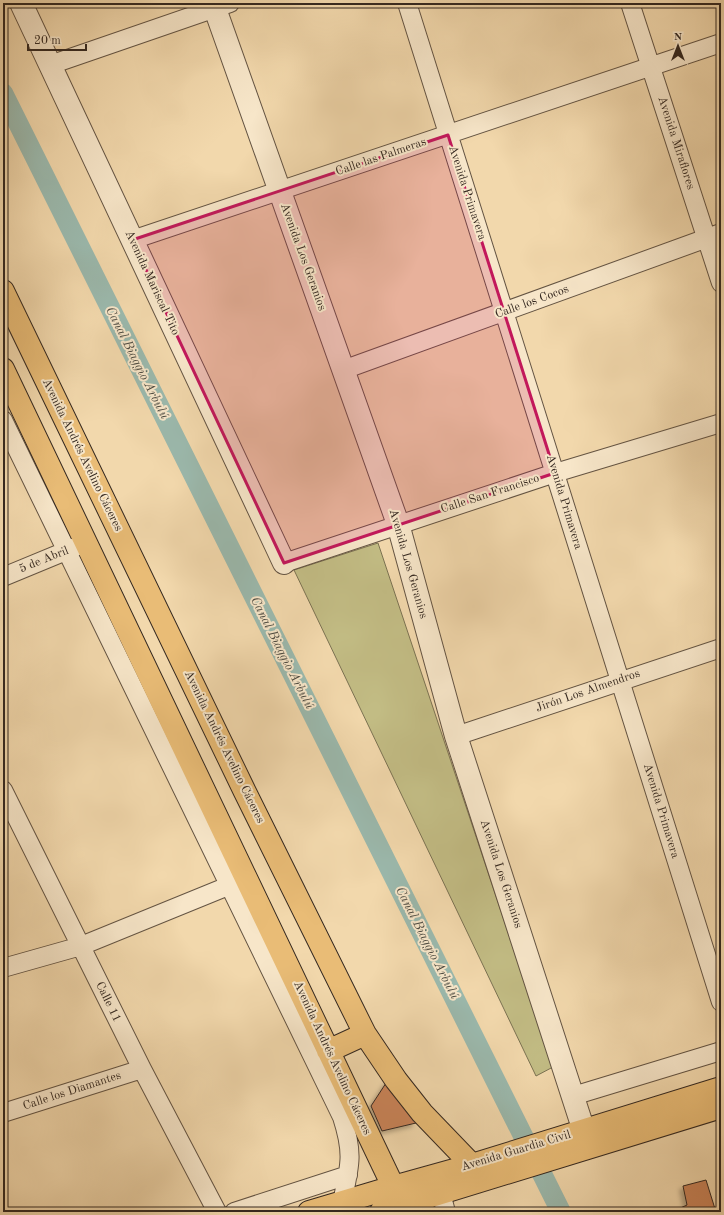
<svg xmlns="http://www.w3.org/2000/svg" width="724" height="1215" font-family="'Old Standard TT',serif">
<defs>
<filter id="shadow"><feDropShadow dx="-3.5" dy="3.5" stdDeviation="2" flood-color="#0004"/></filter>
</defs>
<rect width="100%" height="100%" fill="#f2d8ac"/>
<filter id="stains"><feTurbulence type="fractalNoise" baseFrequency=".005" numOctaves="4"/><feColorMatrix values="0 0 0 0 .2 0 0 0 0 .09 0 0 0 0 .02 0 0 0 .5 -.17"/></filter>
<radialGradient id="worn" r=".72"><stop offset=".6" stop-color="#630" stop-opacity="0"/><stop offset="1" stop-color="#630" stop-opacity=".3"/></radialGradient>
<path fill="#c2bc84" stroke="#7b7252" d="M378,543L553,1067L536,1076L294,570Z"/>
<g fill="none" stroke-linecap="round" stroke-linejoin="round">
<path stroke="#9bb9ad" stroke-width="20" d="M3,93L561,1212"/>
</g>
<path fill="#c98358" stroke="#342820" filter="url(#shadow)" d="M388,1080L406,1097L416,1123L382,1131L371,1106Z
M706,1180L716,1212H677L676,1210L687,1205L683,1186Z"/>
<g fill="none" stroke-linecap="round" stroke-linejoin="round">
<defs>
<path id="minor" d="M407,3L721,1002
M630,3L721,283
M50,65L230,3
M132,240L721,43
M343,370L721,233
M3,420L342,1117C354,1154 350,1166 342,1202
M284,563L555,473L721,423
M3,577L78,546
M456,736L721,648
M3,790L142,1069L217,1212
M3,968L81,946L238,882
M573,1096L721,1051
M3,1113L142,1069
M441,1193L446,1212
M234,1212L348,1175"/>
<path id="tertiary" d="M21,3L284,563
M213,3L398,524L456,736L584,1131"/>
<path id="primary" d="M309,1212L393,1187
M381,1212L402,1205"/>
<path id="trunk" d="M3,291L245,792L365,1034L396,1080L422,1113L472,1165L480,1180
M3,369L402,1205L721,1107
M328,1051L365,1034
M393,1187L472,1165L721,1088"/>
</defs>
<use href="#minor" stroke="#645443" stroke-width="20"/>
<use href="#tertiary" stroke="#645443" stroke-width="24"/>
<use href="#primary" stroke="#342820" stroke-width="24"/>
<use href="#trunk" stroke="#342820" stroke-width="24"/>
<use href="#minor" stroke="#f7e6c9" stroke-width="18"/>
<use href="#tertiary" stroke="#f7e6c9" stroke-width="22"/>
<use href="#primary" stroke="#e9bc76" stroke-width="22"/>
<use href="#trunk" stroke="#e9bc76" stroke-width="22"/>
</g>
<path fill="#c2185b" fill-opacity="0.2" stroke="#c2185b" stroke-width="3" stroke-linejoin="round" d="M448,135L555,473L284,563L132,240Z"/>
<g text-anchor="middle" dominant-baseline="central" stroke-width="4" stroke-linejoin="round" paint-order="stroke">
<g font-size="12" fill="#342820" stroke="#f7e6c9">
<text transform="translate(676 143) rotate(72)">Avenida Miraflores</text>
<text transform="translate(381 157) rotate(-19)">Calle las Palmeras</text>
<text transform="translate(467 193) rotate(72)">Avenida Primavera</text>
<text transform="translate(303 257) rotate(70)">Avenida Los Geranios</text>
<text transform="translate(152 283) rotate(65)">Avenida Mariscal Tito</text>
<text transform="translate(532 302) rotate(-20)">Calle los Cocos</text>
<text transform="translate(82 455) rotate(64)">Avenida Andrés Avelino Cáceres</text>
<text transform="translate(490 494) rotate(-18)">Calle San Francisco</text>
<text transform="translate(564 502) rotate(73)">Avenida Primavera</text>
<text transform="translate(44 560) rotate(-22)">5 de Abril</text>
<text transform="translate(408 564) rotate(74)">Avenida Los Geranios</text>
<text transform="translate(588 691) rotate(-19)">Jirón Los Almendros</text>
<text transform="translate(224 747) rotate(64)">Avenida Andrés Avelino Cáceres</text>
<text transform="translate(661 811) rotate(73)">Avenida Primavera</text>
<text transform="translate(501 874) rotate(72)">Avenida Los Geranios</text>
<text transform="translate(108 1002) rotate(64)">Calle 11</text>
<text transform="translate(332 1058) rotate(65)">Avenida Andrés Avelino Cáceres</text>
<text transform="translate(72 1091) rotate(-18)">Calle los Diamantes</text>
<text transform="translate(516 1151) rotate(-17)">Avenida Guardia Civil</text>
</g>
<g font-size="13" font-style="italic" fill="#4e4c43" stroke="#f7e6c9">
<text transform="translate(137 363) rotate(63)">Canal Biaggio Arbulú</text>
<text transform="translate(282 653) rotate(63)">Canal Biaggio Arbulú</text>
<text transform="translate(427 943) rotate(63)">Canal Biaggio Arbulú</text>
</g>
</g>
<rect width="724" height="1215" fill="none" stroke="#f2d8ac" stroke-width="16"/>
<rect x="4" y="4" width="716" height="1207" fill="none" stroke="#342820" stroke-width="2"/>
<rect x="8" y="8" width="708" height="1199" fill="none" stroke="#342820"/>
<g transform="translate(678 46)" stroke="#f7e6c9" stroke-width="3" paint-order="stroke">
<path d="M0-3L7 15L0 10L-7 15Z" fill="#342820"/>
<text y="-6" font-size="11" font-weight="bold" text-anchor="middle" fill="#342820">N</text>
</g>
<path d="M28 44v6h58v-6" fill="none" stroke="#342820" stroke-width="2"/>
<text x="34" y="44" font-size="12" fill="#342820" stroke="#f7e6c9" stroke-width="3" paint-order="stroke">20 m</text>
<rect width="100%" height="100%" filter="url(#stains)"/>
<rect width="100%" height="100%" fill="url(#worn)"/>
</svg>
